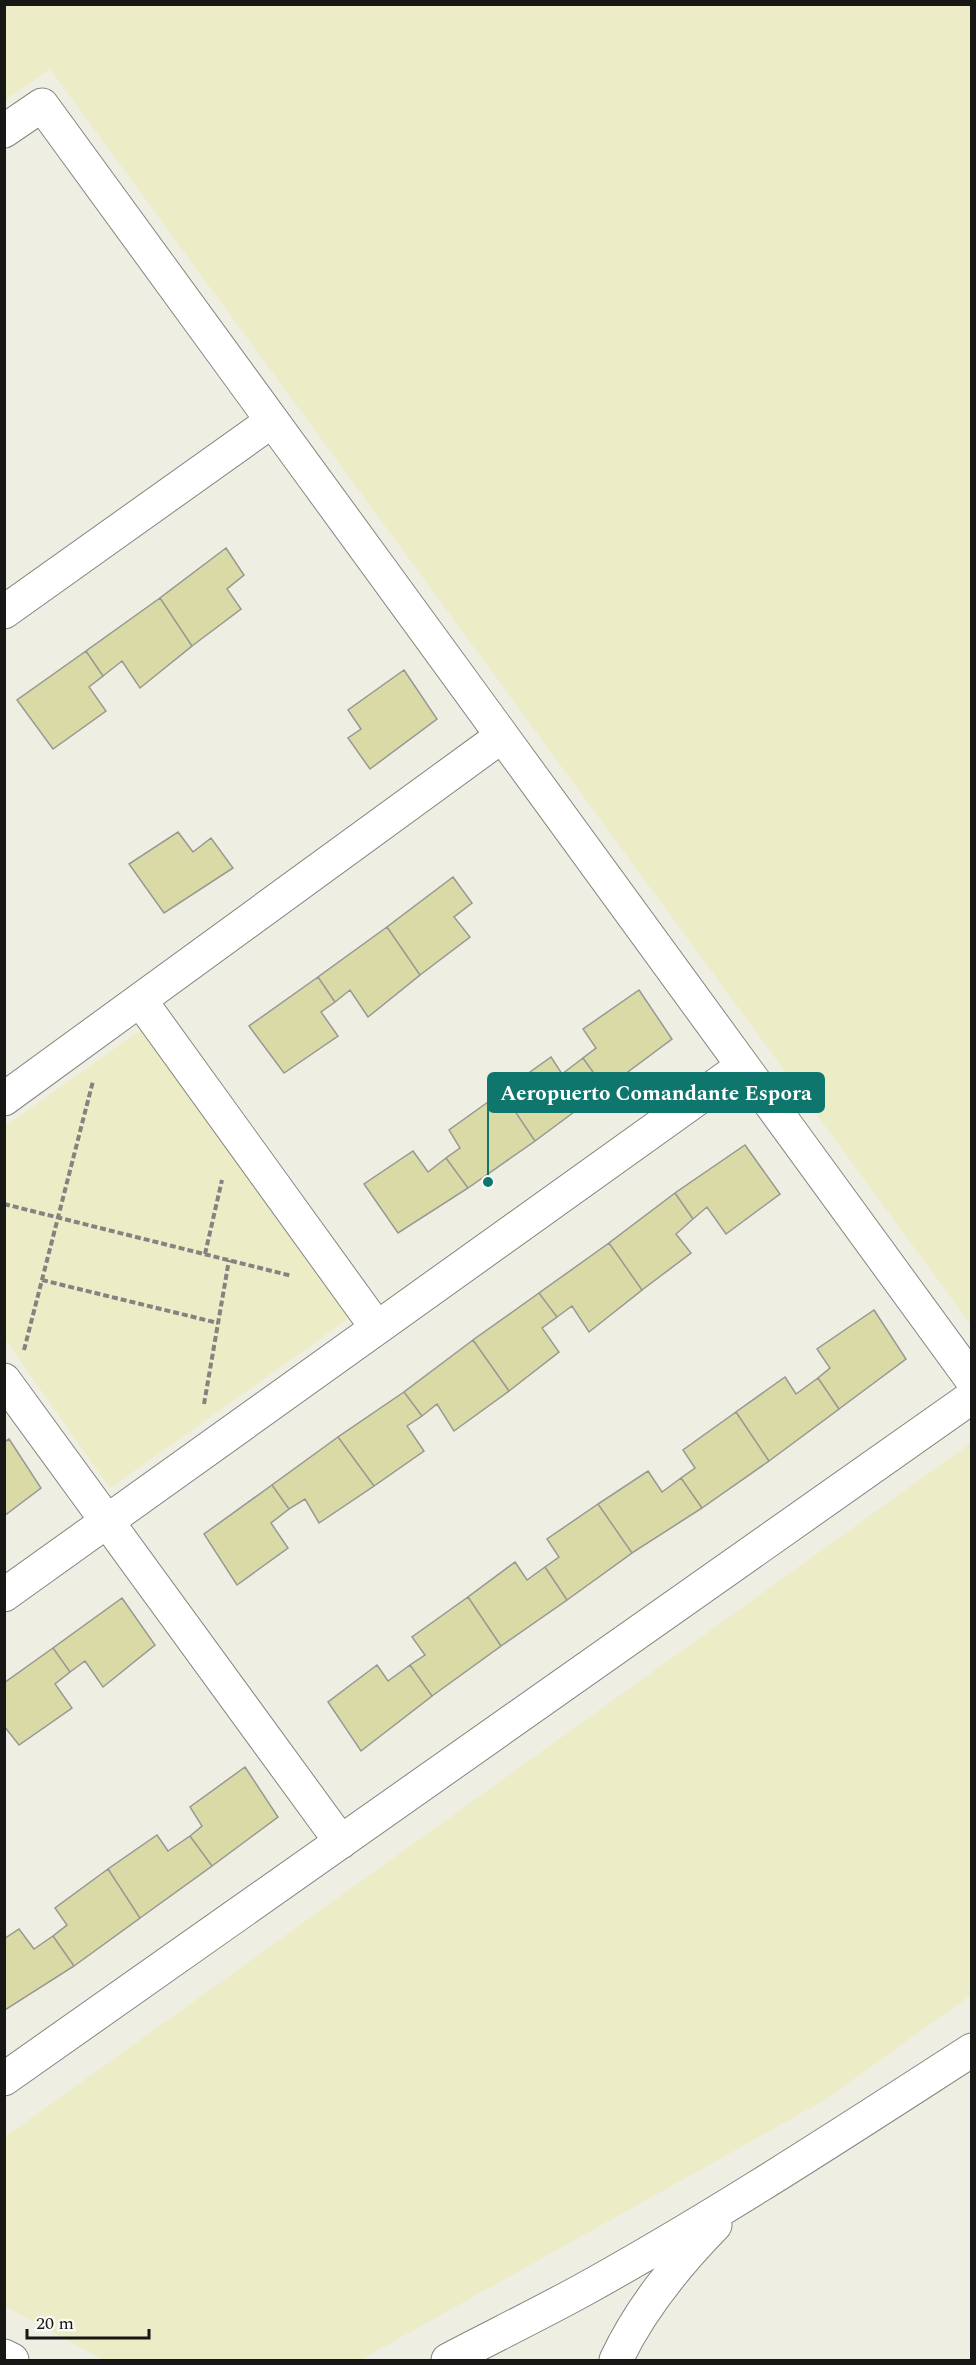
<svg xmlns="http://www.w3.org/2000/svg" width="976" height="2365" font-family="Spectral,serif">
<rect width="100%" height="100%" fill="#fafaf5"/>
<path fill="#eeeee2" d="M5,5H971V2360H5Z"/>
<path fill="#ececc7" d="M5,4L971,5V1325L50,69L5,100Z
M145,1027L351,1317L110,1488L5,1339L4,1127Z
M971,1443V1995L823,2101L360,2360H104L5,2306V2137Z"/>
<path fill="#dadaa6" stroke="#989894" stroke-width="1.5" d="M226,548L244,575L227,589L241,609L192,646L160,598Z
M160,598L192,646L140,688L122,661L103,676L86,651Z
M86,651L103,676L89,687L106,711L53,749L17,700Z
M404,670L437,719L370,769L348,738L361,729L348,710Z
M178,832L193,852L211,838L233,868L164,913L129,864Z
M453,877L472,903L454,917L470,937L420,975L387,927Z
M387,927L420,975L368,1017L350,990L335,1002L318,977Z
M318,977L335,1002L321,1012L338,1036L284,1073L249,1026Z
M639,990L672,1039L605,1089L583,1058L596,1048L583,1029Z
M551,1057L562,1074L583,1058L605,1089L535,1141L502,1092Z
M502,1092L535,1141L468,1188L446,1158L460,1148L449,1130Z
M745,1145L780,1194L726,1234L707,1207L693,1219L675,1193Z
M413,1151L428,1172L446,1158L468,1188L398,1233L364,1184Z
M675,1193L693,1219L676,1234L691,1253L642,1290L609,1243Z
M609,1243L642,1290L589,1332L572,1306L557,1317L539,1293Z
M539,1293L557,1317L542,1328L559,1352L509,1391L473,1340Z
M874,1310L906,1359L839,1409L818,1378L830,1368L817,1349Z
M473,1340L509,1391L454,1431L437,1404L422,1416L404,1392Z
M785,1377L796,1394L818,1378L839,1409L769,1461L736,1412Z
M404,1392L422,1416L407,1426L424,1451L374,1486L338,1437Z
M736,1412L769,1461L702,1508L681,1478L695,1468L683,1450Z
M338,1437L374,1486L319,1523L305,1499L289,1509L272,1485Z
M9,1439L41,1488L4,1516V1442Z
M648,1471L662,1492L681,1478L702,1508L632,1553L598,1504Z
M272,1485L289,1509L271,1523L288,1548L237,1585L204,1534Z
M598,1504L632,1553L567,1600L545,1567L559,1557L547,1539Z
M515,1562L527,1580L545,1567L567,1600L501,1646L468,1597Z
M468,1597L501,1646L432,1696L410,1665L425,1655L412,1637Z
M122,1598L155,1645L103,1687L85,1661L70,1672L53,1648Z
M53,1648L70,1672L55,1684L72,1708L19,1745L4,1726V1683Z
M377,1665L388,1681L410,1665L432,1696L361,1751L328,1702Z
M245,1767L278,1817L212,1866L190,1836L202,1826L190,1807Z
M157,1835L168,1851L190,1836L212,1866L140,1918L108,1869Z
M108,1869L140,1918L74,1966L53,1936L67,1925L55,1908Z
M19,1929L34,1949L53,1936L74,1966L5,2010L4,1939Z"/>
<g fill="none" stroke-linecap="round" stroke-linejoin="round">
<defs>
<path id="minor" d="M4,131L42,105L972,1380
M4,612L272,421
M140,1000L377,1328
M4,1099L502,736
M4,1380L341,1842
M4,1595L743,1066
M4,2079L972,1397
M4,2356L12,2360
M448,2360C492,2337 537,2315 581,2291C715,2217 843,2133 972,2050
M616,2360C640,2309 675,2266 715,2225"/>
</defs>
<use href="#minor" stroke="#858581" stroke-width="35"/>
<path stroke="#838380" stroke-width="4" stroke-dasharray="6 3" stroke-linecap="butt" d="M4,1204L292,1276
M205,1254L222,1180
M42,1280L218,1323
M24,1350L93,1081
M204,1404L229,1260"/>
<use href="#minor" stroke="#fff" stroke-width="33"/>
</g>
<path fill="none" stroke="#0f766e" stroke-width="2" d="M488 1182L488 1093"/>
<circle fill="#0f766e" stroke="#fafaf5" stroke-width="2" cx="488" cy="1182" r="6"/>
<rect fill="#0f766e" stroke="#0f766e" stroke-width="2" x="488" y="1073" width="336" height="39" rx="6"/>
<g font-size="21" text-anchor="middle" font-weight="bold" fill="#fff">
<text x="656" y="1100">Aeropuerto Comandante Espora</text>
</g>
<rect width="976" height="2365" fill="none" stroke="#171715" stroke-width="12"/>
<path d="M27 2329v9h122v-9" fill="none" stroke="#171715" stroke-width="3"/>
<text x="36" y="2329" font-size="18" fill="#171715" stroke="#fafaf5" stroke-width="4.5" paint-order="stroke">20 m</text>
</svg>
